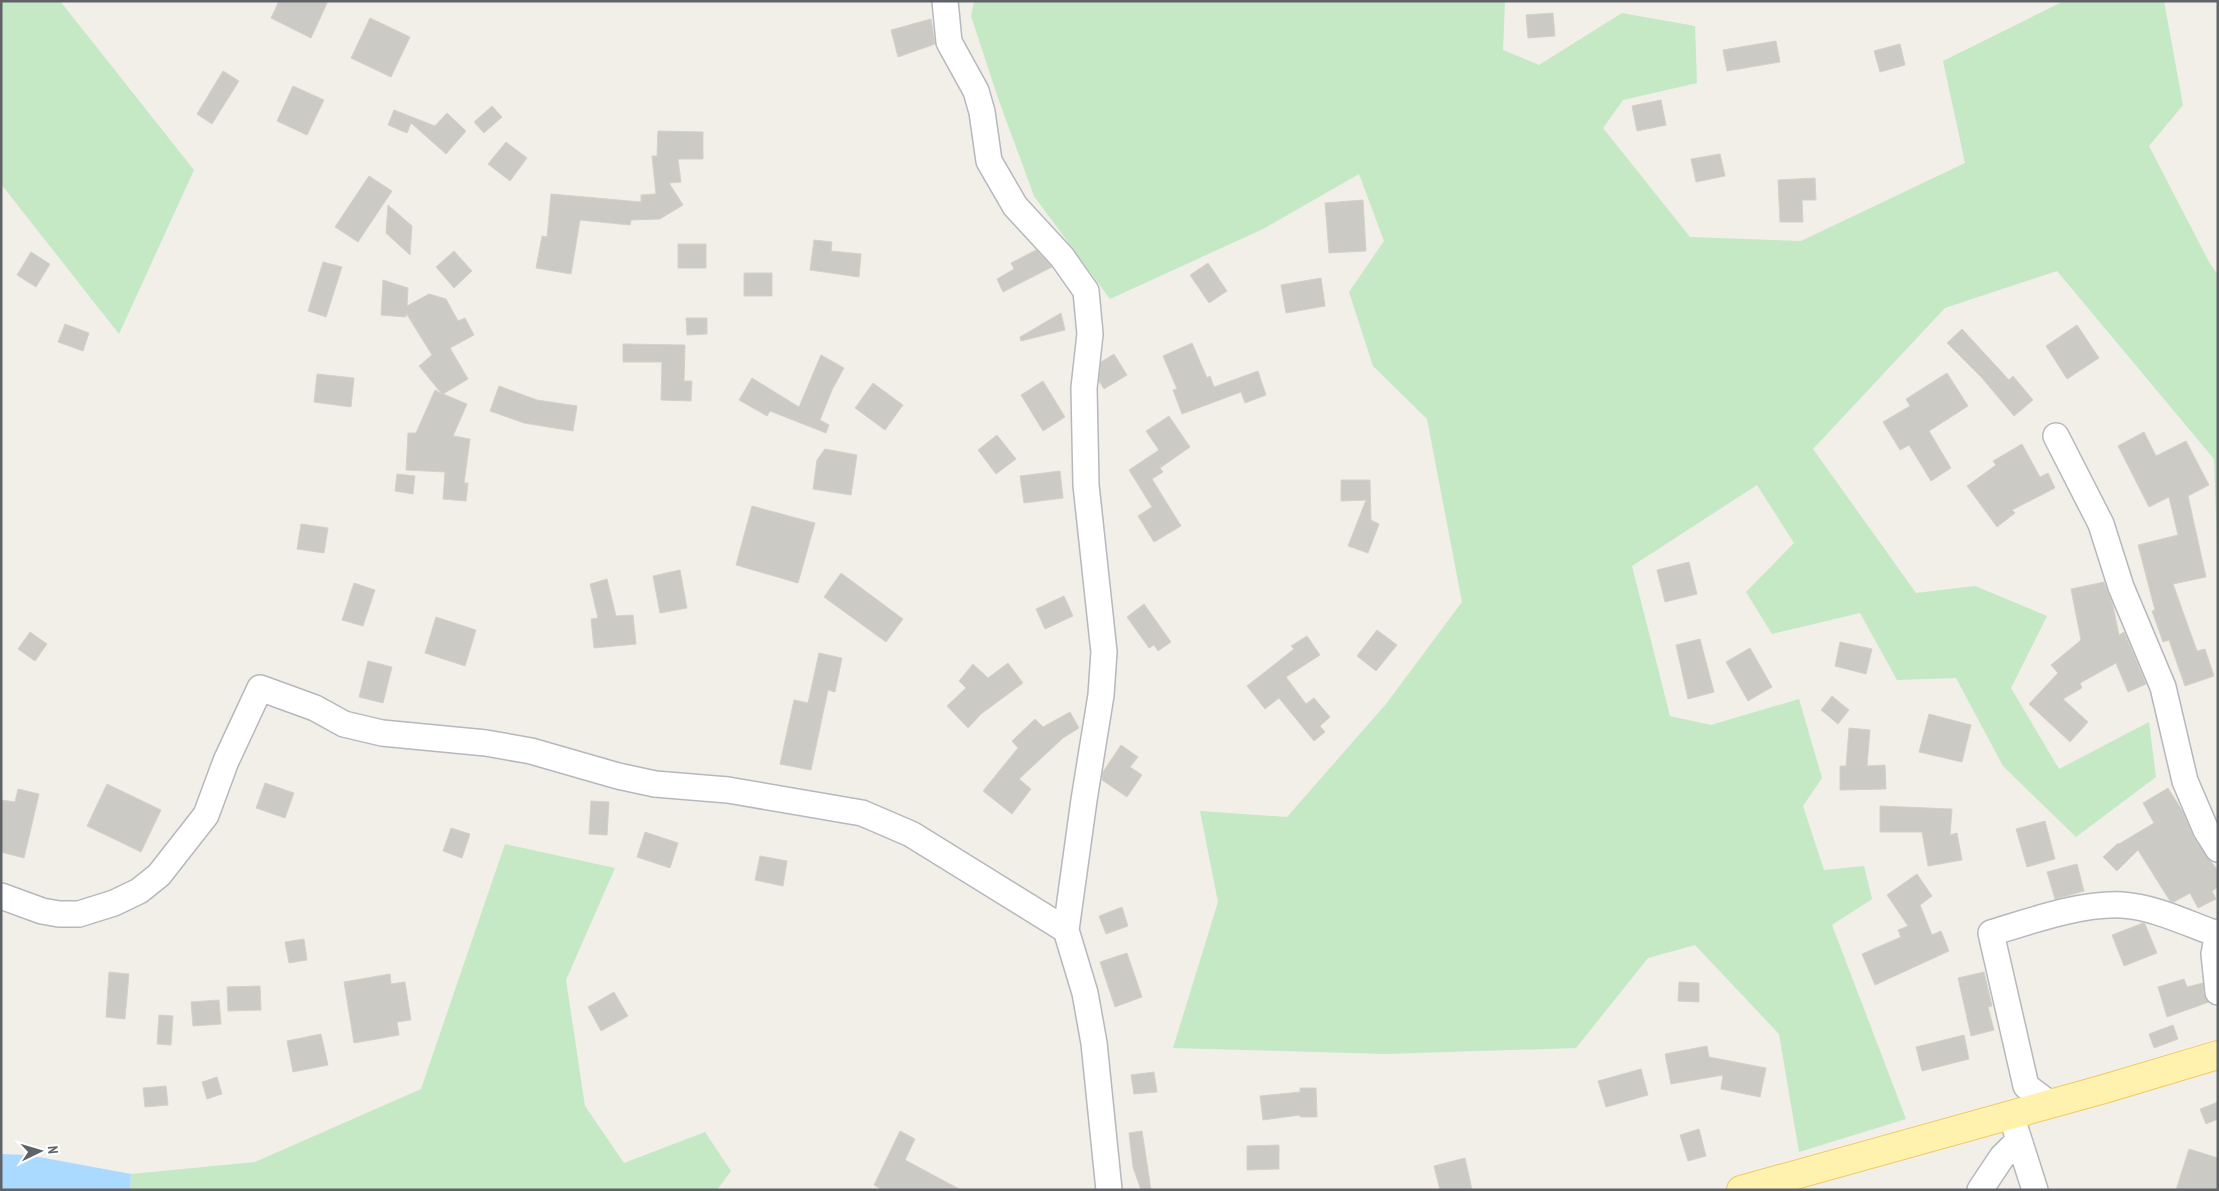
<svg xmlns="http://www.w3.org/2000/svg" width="2219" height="1191" font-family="'PT Sans Narrow',sans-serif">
<rect width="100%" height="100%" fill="#f1efe8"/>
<path fill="#c5e8c5" d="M1,1H60L194,170L119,334L1,184Z
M974,1H1505L1503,50L1539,65L1622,13L1695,26L1697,83L1623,100L1603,128L1690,237L1801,241L1965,163L1943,61L2064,1H2164L2183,105L2149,146L2209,262L2218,275V572L2214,459L2057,271L1945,308L1813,449L1916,593L1975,586L2047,616L2011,688L2059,769L2149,722L2156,777L2076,837L2003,766L1956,678L1897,680L1860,613L1772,634L1746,592L1794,543L1757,485L1632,566L1670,716L1711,725L1799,699L1822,778L1803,806L1824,870L1864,866L1872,899L1832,925L1906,1119L1799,1152L1779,1034L1695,945L1648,958L1576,1048L1386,1054L1173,1048L1218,902L1200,811L1287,817L1386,704L1462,602L1427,419L1373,366L1349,292L1384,241L1359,174L1263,229L1110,299L1034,196L998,98L971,16Z
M505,844L615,868L566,980L585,1106L624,1163L705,1132L731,1171L717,1190H130L131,1174L255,1162L421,1089Z"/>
<path fill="#aadaff" d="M1,1154L28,1155L131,1174L130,1190H1Z"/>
<path fill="#cccac5" stroke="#d6d1c6" d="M279,1H328L311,38L271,18Z
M1553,13L1555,36L1528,38L1526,15Z
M370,18L410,37L391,77L351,58Z
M931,19L935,44L898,57L891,30Z
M1776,41L1780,62L1727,71L1723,50Z
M1900,44L1905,65L1880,72L1874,51Z
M223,71L239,81L212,124L197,114Z
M293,86L324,100L307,135L277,121Z
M1661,100L1666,125L1637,131L1632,106Z
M492,106L502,117L484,133L474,122Z
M394,110L435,126L447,113L466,131L446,154L411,123L407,133L388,125Z
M658,131L703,132V159H678L681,182L669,183L683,205L660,219L631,220L630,225L580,220L571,274L536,268L542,236L547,237L551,194L641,202V195L656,194L652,156H657Z
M506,142L527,158L510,181L488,164Z
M1720,154L1725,176L1696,182L1691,159Z
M369,176L392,191L358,242L335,227Z
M1815,178L1816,200H1802L1803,222H1780L1778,180Z
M1363,200L1366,251L1329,253L1325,203Z
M388,205L412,226L410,255L386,233Z
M814,240L832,242L831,251L861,254L859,277L810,270Z
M678,244H706V268H678Z
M1036,250L1052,267L1003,292L997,279L1014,269L1011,263Z
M454,251L472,271L454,288L436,267Z
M31,252L50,264L36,287L17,275Z
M323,262L342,267L326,317L308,311Z
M1208,263L1227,291L1209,303L1190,275Z
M744,273H772V296H744Z
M1321,278L1325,306L1286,313L1281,285Z
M383,280L408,288L407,306L429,294L446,299L458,321L465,318L474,335L450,348L468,379L443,394L467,404L453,436L470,439L464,483H468L466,501L443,499L445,472L406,470L408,433H416L435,390L442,394L419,366L432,355L406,313V317L381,315Z
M1061,313L1065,330L1021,341L1020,337Z
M686,318H707V334L687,335Z
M65,324L89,333L83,351L58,342Z
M2077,325L2099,358L2067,379L2046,346Z
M1962,329L2009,380L2013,376L2033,400L2014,416L1982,378L1947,343Z
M1192,343L1207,378L1210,376L1214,387L1258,371L1266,395L1245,403L1241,392L1182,414L1173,390L1177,389L1163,356Z
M623,344L685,345L684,381H692L691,401L661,400L662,362H623Z
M1114,354L1127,375L1104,389L1099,381L1101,362Z
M821,355L844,368L832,390L820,420L829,425L826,433L770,411L767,416L739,400L752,378L799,407Z
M1947,373L1968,406L1929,431L1951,468L1931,481L1909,445L1900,450L1883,422L1910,406L1906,399Z
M317,374L354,378L351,407L314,402Z
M1043,381L1065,417L1043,431L1021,395Z
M873,383L903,405L885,430L855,408Z
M499,386L537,400L577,406L573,431L524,423L490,411Z
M1169,416L1190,447L1160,468L1163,472L1152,479L1181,526L1154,542L1138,516L1152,507L1129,470L1159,450L1146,431Z
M2144,432L2156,456L2186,441L2209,485L2188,496L2206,577L2173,584L2197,651L2205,649L2214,676L2185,686L2169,640L2163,642L2152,611L2155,610L2138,545L2178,535L2169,497L2149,507L2118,446Z
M997,435L1016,459L996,474L978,450Z
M2022,444L2040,477L2048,473L2055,488L2012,510L2015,513L1997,527L1967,486L1996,465L1993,461Z
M825,449L857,455L851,495L813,489L817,460Z
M1060,471L1063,498L1024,503L1020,476Z
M397,474L415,476L413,494L395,491Z
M1341,480H1370L1371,520L1379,524L1368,553L1348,546L1366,500L1341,501Z
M752,506L815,523L798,583L736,565Z
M301,524L328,528L324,553L297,549Z
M1689,562L1697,594L1665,602L1657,570Z
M680,570L687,608L660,613L653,576Z
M841,573L903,619L886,642L824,597Z
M607,579L616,616L633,615L636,644L594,648L591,619L598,618L590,584Z
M2104,582L2113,606L2119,635L2124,632L2146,684L2128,692L2116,663L2080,683L2082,688L2063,699L2088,722L2070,742L2029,704L2058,673L2051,665L2081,640L2071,589Z
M354,583L375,590L363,626L342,620Z
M1064,596L1073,616L1045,629L1036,609Z
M1144,604L1171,642L1158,651L1154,645L1149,648L1127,617Z
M436,617L476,630L465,666L425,653Z
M1377,630L1397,645L1376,671L1357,656Z
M30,632L47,644L35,661L18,649Z
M1307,636L1320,655L1286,677L1306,704L1314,698L1330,717L1320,726L1325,732L1314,741L1279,698L1265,709L1247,686L1294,649L1291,646Z
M1700,639L1714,692L1688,699L1676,645Z
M1840,642L1872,649L1866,674L1835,666Z
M1750,648L1772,687L1748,701L1726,662Z
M819,653L842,658L835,692L828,690L811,770L780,764L794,700L808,703Z
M368,661L392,667L383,703L359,697Z
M1008,663L1023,683L981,714L968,728L947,706L966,688L959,681L973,664L988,678Z
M1832,696L1849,710L1838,724L1821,710Z
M1070,712L1079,728L1063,738L1019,779L1031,789L1012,814L983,791L1018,748L1012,741L1035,719L1043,727Z
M1929,714L1971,725L1962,762L1919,752Z
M1849,728L1870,730L1867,766L1885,765L1886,789L1840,790V766H1846Z
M1121,745L1138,757L1130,767L1142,775L1127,797L1102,780L1103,772Z
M265,783L294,793L285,818L256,808Z
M107,784L161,810L141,852L87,826Z
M2168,788L2183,812L2194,838L2218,871V887L2212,891L2216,899L2198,908L2190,893L2174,902L2170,901L2138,850L2117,871L2103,857L2118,843L2119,844L2154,823L2143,803Z
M18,789L39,794L24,858L1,852V800L15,802Z
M591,801L609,802L607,835L589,834Z
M1880,806L1952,809L1950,835L1957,833L1962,860L1928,866L1922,832H1880Z
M2045,821L2055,859L2027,867L2016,829Z
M451,828L470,834L462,858L443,851Z
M645,832L678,843L670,868L637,857Z
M760,856L787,861L783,886L755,880Z
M2077,864L2084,891L2055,899L2047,872Z
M1917,874L1932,896L1920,905L1932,935L1941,931L1949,951L1875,985L1862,954L1901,937L1898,930L1908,926L1887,895Z
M1122,907L1128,926L1106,934L1099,916Z
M2143,923L2145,924L2157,953L2124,966L2112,935Z
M304,939L307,960L289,963L285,942Z
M1127,953L1142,997L1115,1007L1100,962Z
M109,972L129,974L125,1019L106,1017Z
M1984,972L1992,1006L1988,1007L1994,1030L1971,1036L1958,978Z
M390,974L391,984L405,982L411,1020L397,1022L399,1035L354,1043L344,982Z
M2184,979L2187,987L2203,983L2204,994L2209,1002L2167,1017L2158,987Z
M1679,982L1699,983V1002L1678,1001Z
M260,986L261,1010L228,1011L227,987Z
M614,992L628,1016L601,1031L588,1007Z
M219,1000L221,1024L193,1026L191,1002Z
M159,1015L173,1016L171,1045L157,1044Z
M2173,1025L2178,1039L2154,1048L2149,1034Z
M321,1034L328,1065L293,1072L287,1041Z
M1964,1035L1969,1059L1922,1071L1916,1047Z
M1707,1046L1709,1057L1766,1068L1760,1097L1721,1089L1723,1075L1671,1084L1665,1054Z
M1641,1069L1648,1095L1606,1107L1598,1081Z
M1154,1072L1157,1092L1134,1094L1131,1075Z
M217,1077L222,1094L207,1099L202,1082Z
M166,1086L168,1105L145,1107L143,1088Z
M1300,1088H1316L1317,1117H1300V1115L1263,1120L1260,1096L1300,1092Z
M2218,1102V1119L2206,1124L2200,1109Z
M1699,1129L1706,1156L1688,1161L1680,1135Z
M900,1131L915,1139L905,1160L961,1190H883L874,1185Z
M1142,1131L1151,1190H1141L1133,1167L1129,1133Z
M1279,1145V1169L1247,1170V1146Z
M2189,1149L2218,1158V1190H2176Z
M1465,1158L1472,1190H1440L1434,1166Z"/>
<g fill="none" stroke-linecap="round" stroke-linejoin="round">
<defs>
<path id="minor" d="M945,1L949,42L976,91L982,112L989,161L1015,206L1062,257L1086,291L1090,334L1084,388L1086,485L1104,652L1101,695L1084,800L1066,930L1085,993L1094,1043L1109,1190
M2056,436L2101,524L2121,587L2163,687L2185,781L2206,830L2218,849
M1,896L42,911L59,914H79L114,903L139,891L159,875L206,815L226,761L260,688L315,708L344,724L382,733L486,743L531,751L618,776L655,784L728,790L862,813L911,834L1066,930
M2218,932L2214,954L2218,992
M2050,1104L2026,1086L1991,933C2031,921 2080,903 2122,905C2154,907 2186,923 2217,934
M2011,1115L2035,1190
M1980,1190L2002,1157L2018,1141"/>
<path id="major" d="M1741,1190L2104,1089L2218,1055"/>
</defs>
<use href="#minor" stroke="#b5b8bc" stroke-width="28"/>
<use href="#major" stroke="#f2c960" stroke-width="30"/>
<use href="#minor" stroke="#fff" stroke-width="25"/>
<use href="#major" stroke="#fff2af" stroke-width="28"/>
</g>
<rect width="2219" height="1191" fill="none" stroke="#5f6368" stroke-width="5"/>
<g transform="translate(40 1151) rotate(85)" stroke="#ffffff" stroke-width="4" paint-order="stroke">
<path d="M0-4L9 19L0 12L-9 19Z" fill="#5f6368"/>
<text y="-8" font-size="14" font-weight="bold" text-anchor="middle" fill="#5f6368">N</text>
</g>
</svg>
